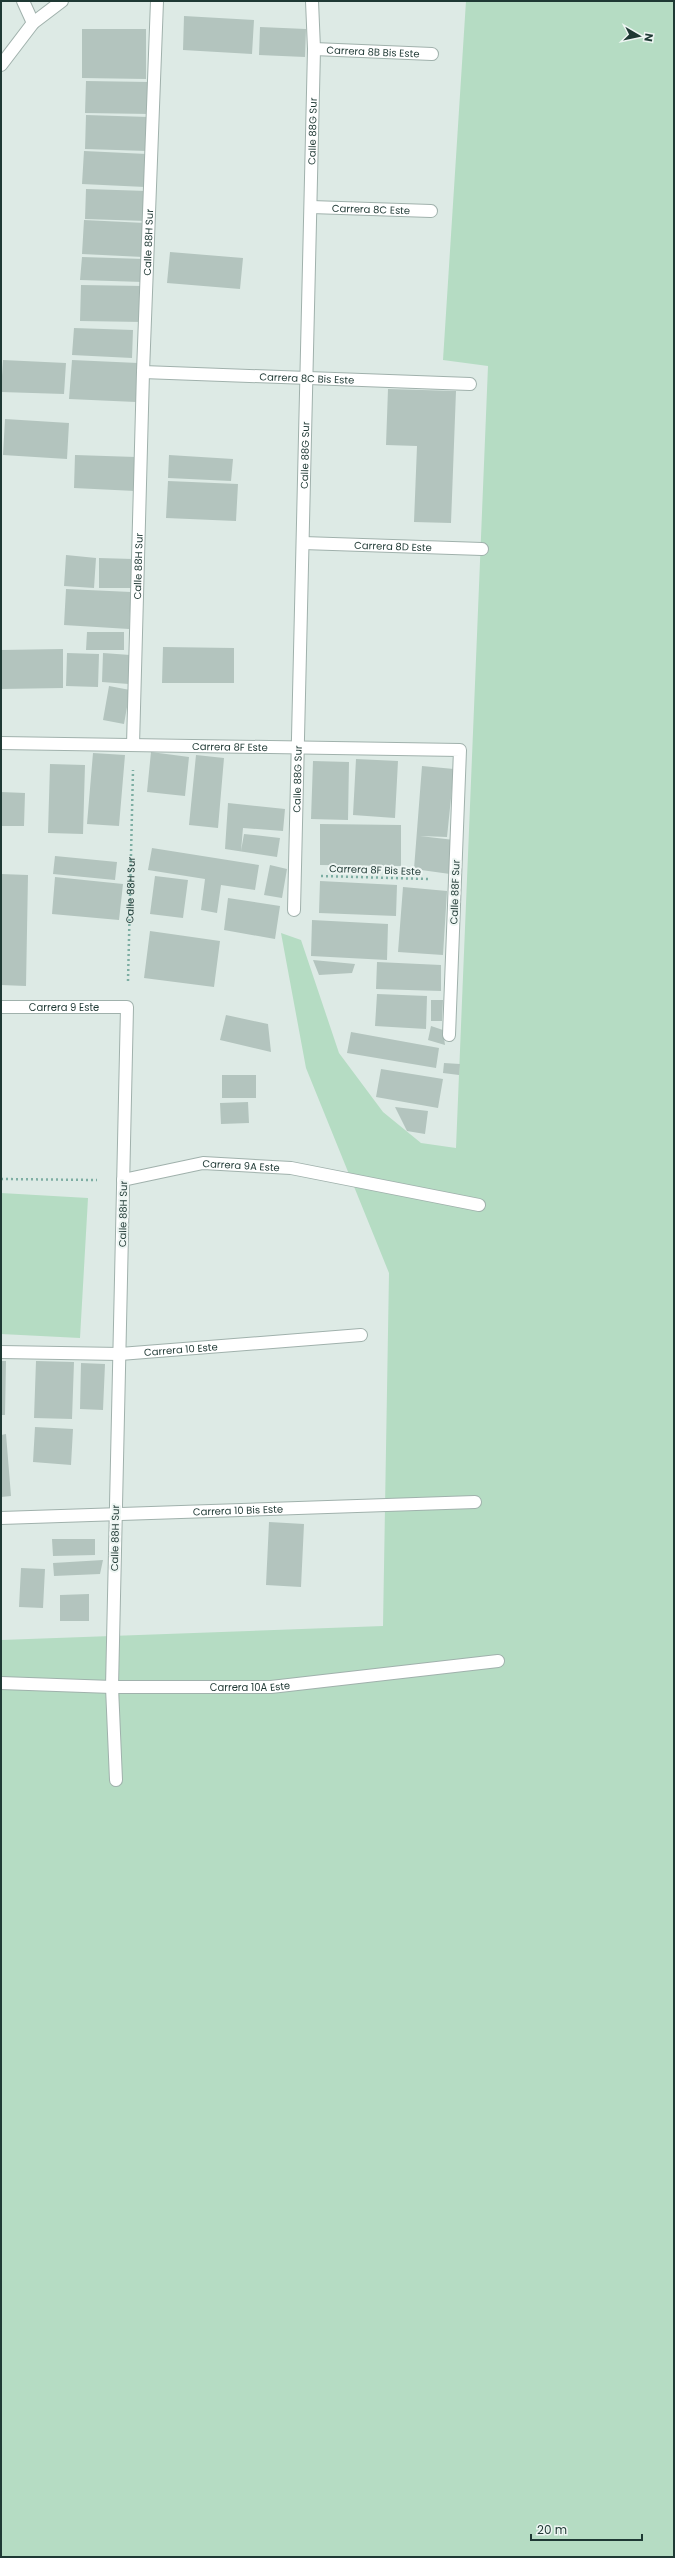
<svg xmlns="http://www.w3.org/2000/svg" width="675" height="2558" font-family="Poppins,sans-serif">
<rect width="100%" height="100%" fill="#ddeae5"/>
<path fill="#b5dcc3" d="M466,1H674V2557H1V1640L383,1626L389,1273L306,1068L281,933L301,940L339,1053L383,1112L421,1143L456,1148L488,366L443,360Z
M1,1193L88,1198L80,1338L1,1334Z"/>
<path fill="#b3c4be" d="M184,16L254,20L252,54L183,50Z
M260,27L306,29L305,57L259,55Z
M82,29H146V79L82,78Z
M86,81L150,82V114L85,113Z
M86,115L149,117L147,151L85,149Z
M84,151L147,154L145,187L82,184Z
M86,189L147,191L146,221L85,219Z
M84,220L145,223L143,257L82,254Z
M170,252L243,258L240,289L167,283Z
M82,257L144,259L143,282L80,280Z
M81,285L143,286V322L80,321Z
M74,328L133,330L132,358L72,355Z
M3,360L66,363L64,394L1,392Z
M72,360L138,363L136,402L69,399Z
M388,389L456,391L451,523L414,522L417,446L386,445Z
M5,419L69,423L67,459L3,455Z
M75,455L136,457L135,491L74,488Z
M169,455L233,459L231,481L168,478Z
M168,481L238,484L236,521L166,518Z
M66,555L96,558L94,588L64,586Z
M99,558L133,559V588H99Z
M66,589L131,592L129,629L64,625Z
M87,632H124V650H86Z
M163,647L234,648V683H162Z
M63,649V688L1,689V650Z
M67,653L99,654L98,687L66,686Z
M103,653L130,655L129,684L102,682Z
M109,686L130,690L124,724L103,720Z
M151,752L189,757L185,796L147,792Z
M93,753L125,755L119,826L87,824Z
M196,755L224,758L218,828L189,825Z
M356,759L398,761L395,818L353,815Z
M313,761L349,762L348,820L311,819Z
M50,764L85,765L83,834L48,833Z
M422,766L454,769L447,837L420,836L454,840L450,874L414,869Z
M1,792L25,793L24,826H1Z
M228,803L285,809L283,831L243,828L241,851L244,834L280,838L277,857L225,849Z
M320,824L401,825V866L320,865Z
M152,848L259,865L255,890L221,885L217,913L201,910L205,879L148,870Z
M55,856L117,862L115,880L53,874Z
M270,865L287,869L282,898L264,895Z
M1,874L28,875L26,986L1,985Z
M155,876L188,880L183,918L150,914Z
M55,877L123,884L119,920L52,914Z
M320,881L397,885L396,916L319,913Z
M403,887L447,891L443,955L398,952Z
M228,898L280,906L275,939L224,930Z
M312,920L388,924L387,960L311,956Z
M150,931L220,941L214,987L144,978Z
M313,960L355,964L352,973L319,975Z
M377,962L441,965V991L376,989Z
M377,994L427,996L426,1029L375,1026Z
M431,1000H443L442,1021H431Z
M226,1015L268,1024L271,1052L220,1040Z
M431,1026L443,1030L445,1045L428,1040Z
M351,1032L439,1048L436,1068L347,1053Z
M444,1063L460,1064L459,1075L443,1073Z
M381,1069L443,1079L438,1108L376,1097Z
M222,1075H256V1098H222Z
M248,1102L249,1123L221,1124L220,1103Z
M395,1107L428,1111L425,1134L407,1131Z
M1,1361H6L5,1415H1Z
M36,1361L74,1362L72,1419L34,1418Z
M81,1363L105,1364L103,1410L80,1409Z
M35,1427L73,1429L71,1465L33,1462Z
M6,1434L11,1496L1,1497V1435Z
M269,1522L304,1524L301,1587L266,1585Z
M52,1539H95V1555L53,1556Z
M103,1560L100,1574L54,1576L53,1563Z
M21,1568L45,1569L43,1608L19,1607Z
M89,1594V1621H60V1595Z"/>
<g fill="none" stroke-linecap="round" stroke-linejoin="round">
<defs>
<g id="street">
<path d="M23,1L33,23"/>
<path id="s2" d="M314,49L432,54"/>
<path d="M1,65L33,23L62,1"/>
<path id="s3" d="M311,207L431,211"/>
<path id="s4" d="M143,372L470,384"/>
<path id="s5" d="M303,543L482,549"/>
<path id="s6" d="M1,743L460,750L449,1035"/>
<path id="s7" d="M133,745L143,372L157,1"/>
<path id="s8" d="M294,910L314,49L312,1"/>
<path id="s9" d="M1,1007H127L112,1687L116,1780"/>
<path id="s10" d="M123,1180L203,1163L291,1168L479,1205"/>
<path id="s11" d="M1,1352L120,1354L361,1335"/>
<path id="s12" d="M1,1518L475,1502"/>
<path id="s13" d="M1,1683L112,1687H271L498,1661"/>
</g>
</defs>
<use href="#street" stroke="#a0b1ac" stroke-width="14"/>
<g stroke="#7daea3" stroke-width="2.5" stroke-dasharray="2 3" stroke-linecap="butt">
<path d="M321,876L428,879"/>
<path id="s1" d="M128,981L133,770"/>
<path d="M1,1179L97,1180"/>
</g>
<use href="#street" stroke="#fff" stroke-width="12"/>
</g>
<g text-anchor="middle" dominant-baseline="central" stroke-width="4" stroke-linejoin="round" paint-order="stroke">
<g font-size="10" fill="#1f3934" stroke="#eef6f3">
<text stroke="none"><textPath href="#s2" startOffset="59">Carrera 8B Bis Este</textPath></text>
<text stroke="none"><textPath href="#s8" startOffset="779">Calle 88G Sur</textPath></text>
<text stroke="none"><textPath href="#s3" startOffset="60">Carrera 8C Este</textPath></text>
<text stroke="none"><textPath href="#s7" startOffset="503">Calle 88H Sur</textPath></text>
<text stroke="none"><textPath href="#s4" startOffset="164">Carrera 8C Bis Este</textPath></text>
<text stroke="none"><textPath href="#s8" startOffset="455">Calle 88G Sur</textPath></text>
<text stroke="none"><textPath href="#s5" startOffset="90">Carrera 8D Este</textPath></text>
<text stroke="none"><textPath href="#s7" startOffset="179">Calle 88H Sur</textPath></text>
<text stroke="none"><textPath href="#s6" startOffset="229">Carrera 8F Este</textPath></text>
<text stroke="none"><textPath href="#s8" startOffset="131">Calle 88G Sur</textPath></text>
<text transform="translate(375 870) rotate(2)">Carrera 8F Bis Este</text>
<text stroke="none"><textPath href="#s1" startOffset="91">Calle 88H Sur</textPath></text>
<text transform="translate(455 892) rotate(-88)">Calle 88F Sur</text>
<text stroke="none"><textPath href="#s9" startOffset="63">Carrera 9 Este</textPath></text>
<text stroke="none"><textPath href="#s10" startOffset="120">Carrera 9A Este</textPath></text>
<text transform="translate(123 1214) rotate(-89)">Calle 88H Sur</text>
<text stroke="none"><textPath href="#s11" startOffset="180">Carrera 10 Este</textPath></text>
<text stroke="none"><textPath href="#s12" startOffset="237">Carrera 10 Bis Este</textPath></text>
<text transform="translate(115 1538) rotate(-89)">Calle 88H Sur</text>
<text stroke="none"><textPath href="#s13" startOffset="249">Carrera 10A Este</textPath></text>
</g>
</g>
<rect width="675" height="2558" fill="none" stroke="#1f3934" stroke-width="4"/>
<g transform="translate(639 36) rotate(99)" stroke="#eef6f3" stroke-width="3" paint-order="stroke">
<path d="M0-3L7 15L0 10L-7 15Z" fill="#1f3934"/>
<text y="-6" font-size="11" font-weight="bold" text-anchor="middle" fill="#1f3934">N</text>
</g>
<path d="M531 2534v6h111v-6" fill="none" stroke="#1f3934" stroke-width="2"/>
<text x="537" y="2534" font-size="12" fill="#1f3934" stroke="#eef6f3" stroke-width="3" paint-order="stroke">20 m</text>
</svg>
